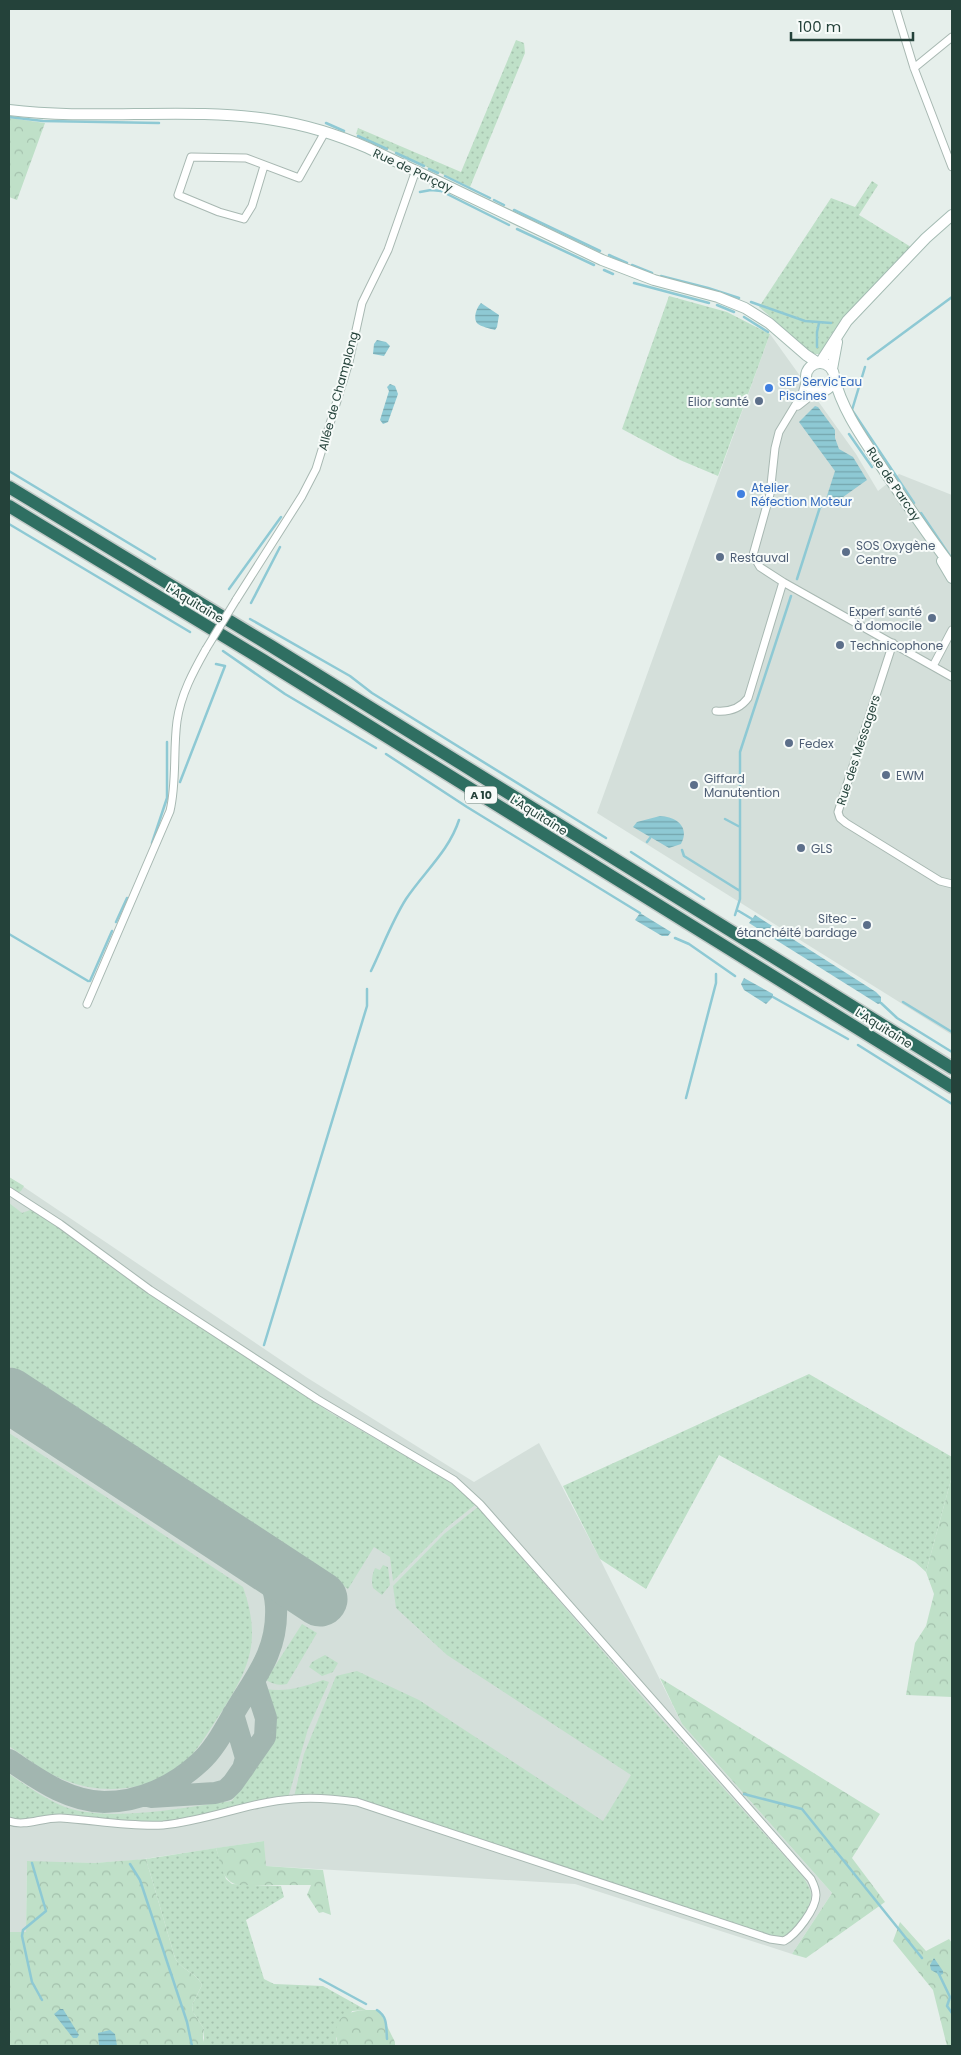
<svg xmlns="http://www.w3.org/2000/svg" width="961" height="2055" font-family="Poppins,sans-serif">
<defs>
<pattern id="grass-dots" width="8" height="8" patternUnits="userSpaceOnUse" patternTransform="scale(1.25)"><rect width="8" height="8" fill="#bfe0c8"/><path d="M2 2h.1M6 6h.1" fill="none" stroke="#a4c1ad" stroke-width="1.8" stroke-linecap="round"/></pattern>
<pattern id="forest-crowns" width="20" height="18" patternUnits="userSpaceOnUse" patternTransform="scale(1.25)"><rect width="20" height="18" fill="#bfe0c8"/><path d="M2 6a3 3 0 1 1 6 0M12 15a3 3 0 1 1 6 0" fill="none" stroke="#a4c1ad"/></pattern>
<pattern id="water-rules" width="6" height="5" patternUnits="userSpaceOnUse" patternTransform="scale(1.25)"><rect width="6" height="5" fill="#8ec9d4"/><path d="M0 2.5h6" fill="none" stroke="#74a5ad"/></pattern>
</defs>
<rect width="100%" height="100%" fill="#e6efeb"/>
<path fill="#d4dfda" d="M770,334L856,454L878,491L899,474L952,495V1035L597,813Z
M9,1177L306,1377L474,1482L539,1443L600,1559L682,1724L832,1893L792,1954L575,1884L265,1866L264,1841L137,1860L94,1863L27,1862L26,1932H9Z"/>
<path fill="url(#grass-dots)" d="M516,40L524,43L525,53L470,187L356,134L358,128L461,172Z
M872,181L878,185L859,215L911,247L840,323L830,336L821,354H813L759,307L831,198L855,207Z
M669,296L727,312L770,334L718,476L680,460L622,429Z
M9,1177L24,1186L21,1191L17,1193L9,1187Z
M9,1203L22,1213L33,1209L75,1238L111,1267L329,1412L442,1477L463,1492L475,1505L446,1528L393,1581L390,1557L374,1547L348,1589L9,1366Z
M809,1374L952,1457V1476L926,1572L915,1562L719,1455L646,1589L600,1559L563,1486Z
M9,1433L243,1587C261,1639 251,1666 222,1711C211,1727 201,1746 187,1760C157,1790 106,1796 67,1781C46,1774 27,1758 9,1746Z
M478,1507L656,1713L804,1878C807,1884 811,1889 811,1896C810,1913 792,1936 776,1940L357,1803L294,1797L304,1754L336,1676L357,1671L419,1700L603,1821L631,1775L447,1655L396,1608L393,1586L444,1534Z
M383,1565L388,1567L390,1585L382,1595L373,1588C371,1581 372,1575 375,1568L380,1570Z
M302,1624L317,1633L287,1684C279,1686 273,1684 266,1680Z
M325,1655L338,1663L333,1672L322,1676L309,1667L312,1662Z
M323,1680L329,1682L308,1729L288,1798L175,1821L142,1823L9,1819V1774C27,1786 45,1799 65,1807C110,1823 185,1807 232,1801L273,1739L263,1693L266,1689C287,1692 303,1687 323,1680Z
M216,1848L226,1879L232,1884L281,1886L284,1897L246,1920L264,1979L274,1984L323,1986L366,2010L352,2011L336,2038L338,2046L204,2045V2029L193,2012L192,2005L202,1985C197,1973 181,1970 175,1958L146,1859Z"/>
<path fill="url(#forest-crowns)" d="M9,118L45,123L17,200L9,197Z
M952,1476V1697L906,1695L915,1643L926,1626L934,1594L926,1572Z
M660,1678L880,1814L852,1858L885,1902L806,1958L792,1954L832,1893L682,1724Z
M264,1841L266,1866L323,1870L331,1915L323,1912L319,1913L307,1895L311,1885H239C221,1882 221,1863 216,1848Z
M146,1859L175,1958C181,1970 197,1973 202,1985L192,2005L193,2012L204,2029L203,2038L205,2046H9V1932H26L27,1861L94,1863Z
M900,1922L926,1951L949,1939L952,1943V2046H947L933,1990L893,1941Z
M366,2010H379L395,2042V2046H338C332,2020 341,2012 366,2010Z"/>
<path fill="url(#water-rules)" d="M481,303L499,315L497,327L495,330C491,329 480,326 478,324C472,319 477,307 481,303Z
M377,340L386,342L390,346L384,356L373,354L374,344Z
M390,384L395,386L398,394L388,422L383,424L380,420L389,391L387,387Z
M815,406L818,407L835,430V438L839,449L853,457L867,480L829,507L826,506L825,502L835,471L799,422Z
M660,816C677,817 690,827 681,844L669,848L633,827L637,822Z
M640,913L671,932L668,936H662L635,920Z
M755,915L876,992L881,997V1003L878,1004L749,923Z
M744,978L773,994V997L766,1004L744,990L741,984Z
M934,1958L943,1971V1974L940,1975L931,1970L930,1965Z
M60,2009H63L79,2035L77,2038H73L54,2014Z
M110,2030L115,2034L117,2046H99L98,2033Z"/>
<g fill="none" stroke-linecap="round" stroke-linejoin="round">
<path stroke="#8ec9d4" stroke-width="2.5" d="M9,117L43,121L159,123
M326,123L344,131
M358,136L387,149
M396,153L424,166
M429,169L438,173
M445,176L490,198
M420,192L431,190L441,191L509,225
M494,200L504,205
M514,210L600,251
M517,229L594,265
M609,255L627,263
M632,265L652,273
M604,270L613,274
M661,276L708,288L739,298
M634,283L709,303
M751,302L805,321L831,323
M717,305L734,312
M744,317L768,332
M817,347V332L819,323
M868,359L952,297
M865,367L852,410L914,503
M849,434L872,467
M9,471L155,559
M921,513L952,559
M9,524L190,632
M797,579L820,507L828,504
M229,589L281,517
M251,603L280,547
M250,619L350,676L372,693L606,838
M223,651L285,694L376,748
M386,754L467,807L640,913
M180,782L225,666L216,664
M725,819L740,827
M647,842L650,838
M152,843L167,798V742
M682,850L684,856L740,891
M631,852L704,899
M737,910L752,919
M735,915L740,899V752L791,596
M116,922L127,898
M9,934L88,981
M675,938L689,944L735,976
M371,971C383,946 392,921 406,899C424,872 449,851 459,820
M90,981L112,931
M773,997L848,1039
M903,1002L952,1032
M881,1003L897,1018L952,1052
M858,1045L952,1104
M686,1098L716,983V974
M264,1345L367,1006V989
M744,1794L802,1809L922,1958
M32,1863L46,1911L23,1930L22,1936L32,1982L42,2000
M130,1864L140,1880L187,2022L192,2046
M938,1972L950,1997L947,2006L952,2013
M320,1979L366,2004
M377,2010C388,2017 386,2027 387,2039"/>
<path stroke="#a2b6b0" stroke-width="22" d="M233,1714L246,1758L243,1769
M9,1760C38,1779 67,1801 104,1802C140,1802 174,1786 200,1762C217,1747 228,1722 240,1703C261,1670 278,1646 276,1606C275,1586 266,1573 255,1558
M151,1797L215,1793L226,1790L233,1783L265,1737L266,1718L254,1681"/>
<path stroke="#a2b6b0" stroke-width="55" d="M9,1395L320,1599"/>
<defs>
<path id="street" d="M896,9L914,68L952,167
M914,68L952,37
M264,166L252,206L244,219L219,212L178,195L191,157L246,158L299,178L325,132
M798,406L817,391
M783,582L952,677
M236,600L302,496L316,469L349,362L362,303L388,250L416,170
M893,643L838,812L840,818L846,823L940,881L952,884
M933,666L952,630
M716,711C728,712 740,709 748,698L783,582L760,567L753,555L770,494L775,448L779,432L802,394L806,379
M87,1004L170,811C177,781 173,751 177,721C181,694 193,672 206,649
M9,1191L60,1224L150,1290L317,1399L454,1480L480,1504L811,1879C814,1885 816,1889 816,1895C816,1909 796,1935 784,1941L770,1939L357,1802C336,1799 314,1797 293,1799C249,1802 207,1821 163,1825C129,1827 94,1820 61,1818C43,1817 25,1827 9,1821"/>
<path id="secondary" d="M9,110C97,121 187,106 274,120C307,125 338,135 368,148L602,260L654,280L718,297L745,308L769,323L806,355L818,363
M806 377a14 14 0 1 1 28 0a14 14 0 1 1-28 0Z
M820,363L847,321L926,238L952,215
M832,369L837,342
M834,377C843,413 865,441 885,472C907,504 928,536 952,567
M942,561L952,578"/>
<path id="highway" d="M9,487L271,646L952,1068
M9,506L263,660L952,1087"/>
</defs>
<use href="#street" stroke="#a8b8b2" stroke-width="9"/>
<use href="#secondary" stroke="#a4bbb3" stroke-width="12"/>
<use href="#highway" stroke="#c2cac8" stroke-width="15"/>
<use href="#street" stroke="#fff" stroke-width="7"/>
<use href="#secondary" stroke="#fff" stroke-width="10"/>
<use href="#highway" stroke="#2f6f62" stroke-width="12"/>
<defs>
<path id="street-bridge" d="M206,649L236,600"/>
</defs>
<use href="#street-bridge" stroke="#a8b8b2" stroke-width="9" stroke-linecap="butt"/>
<use href="#street-bridge" stroke="#fff" stroke-width="7"/>
</g>
<g fill="#3f7fe0" stroke="#f7fbf9" stroke-width="2">
<circle cx="769" cy="388" r="5"/>
<circle cx="741" cy="494" r="5"/>
</g>
<g fill="#5c6f8a" stroke="#f7fbf9" stroke-width="2">
<circle cx="759" cy="401" r="5"/>
<circle cx="846" cy="552" r="5"/>
<circle cx="720" cy="557" r="5"/>
<circle cx="932" cy="618" r="5"/>
<circle cx="840" cy="645" r="5"/>
<circle cx="789" cy="743" r="5"/>
<circle cx="886" cy="775" r="5"/>
<circle cx="694" cy="785" r="5"/>
<circle cx="801" cy="848" r="5"/>
<circle cx="867" cy="925" r="5"/>
</g>
<g text-anchor="middle" dominant-baseline="central" stroke-width="4" stroke-linejoin="round" paint-order="stroke">
<rect fill="#f7fbf9" stroke="#637a73" stroke-width="1" x="465" y="786.5" width="32" height="17" rx="4"/>
<g font-size="11" font-weight="bold" fill="#24423a">
<text x="481" y="795">A 10</text>
</g>
<g font-size="12" fill="#24423a" stroke="#f7fbf9">
<text transform="translate(413 170) rotate(25)">Rue de Parçay</text>
<text transform="translate(338 391) rotate(-75)">Allée de Champlong</text>
<text transform="translate(894 484) rotate(56)">Rue de Parcay</text>
<text transform="translate(195 603) rotate(31)">L'Aquitaine</text>
<text transform="translate(858 750) rotate(-72)">Rue des Messagers</text>
<text transform="translate(539 815) rotate(32)">L'Aquitaine</text>
<text transform="translate(884 1028) rotate(32)">L'Aquitaine</text>
</g>
<g font-size="12" fill="#366cbe" stroke="#f7fbf9" text-anchor="start">
<text x="779" y="381">SEP Servic'Eau<tspan x="779" dy="14">Piscines</tspan></text>
<text x="751" y="487">Atelier<tspan x="751" dy="14">Réfection Moteur</tspan></text>
</g>
<g font-size="12" fill="#4e5e75" stroke="#f7fbf9" text-anchor="start">
<text x="749" y="401" text-anchor="end">Elior santé</text>
<text x="856" y="545">SOS Oxygène<tspan x="856" dy="14">Centre</tspan></text>
<text x="730" y="557">Restauval</text>
<text x="922" y="611" text-anchor="end">Experf santé<tspan x="922" dy="14">à domocile</tspan></text>
<text x="850" y="645">Technicophone</text>
<text x="799" y="743">Fedex</text>
<text x="896" y="775">EWM</text>
<text x="704" y="778">Giffard<tspan x="704" dy="14">Manutention</tspan></text>
<text x="811" y="848">GLS</text>
<text x="857" y="918" text-anchor="end">Sitec -<tspan x="857" dy="14">étanchéité bardage</tspan></text>
</g>
</g>
<rect width="961" height="2055" fill="none" stroke="#24423a" stroke-width="20"/>
<path d="M791 32v8h122v-8" fill="none" stroke="#24423a" stroke-width="2.5"/>
<text x="798" y="32" font-size="15" fill="#24423a" stroke="#f7fbf9" stroke-width="4" paint-order="stroke">100 m</text>
</svg>
